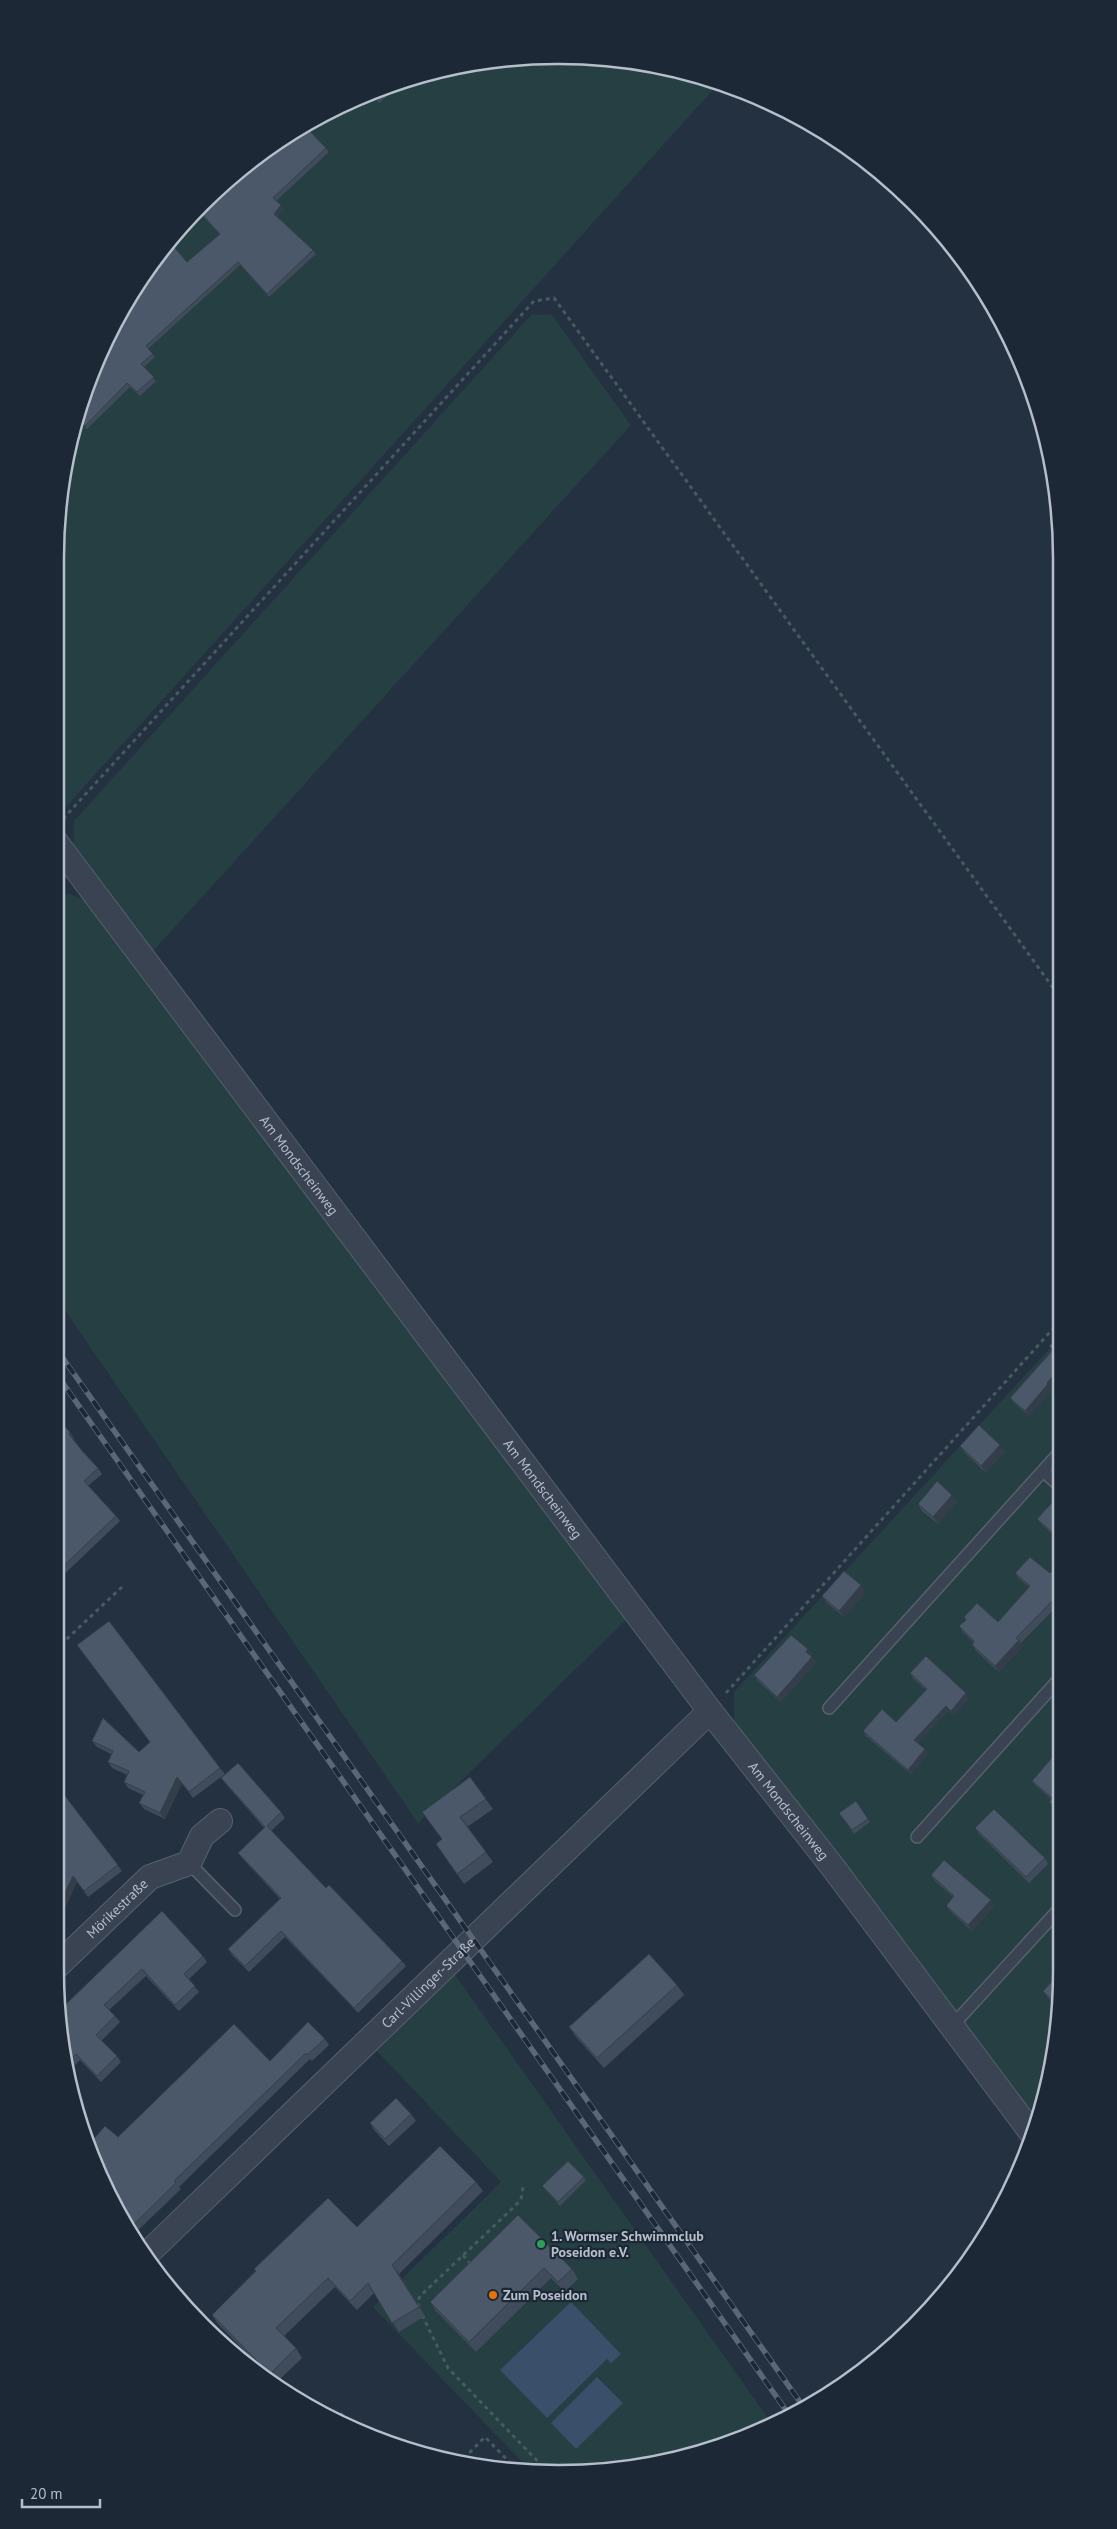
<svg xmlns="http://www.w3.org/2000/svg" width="1117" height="2529" font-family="'PT Sans',sans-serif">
<rect width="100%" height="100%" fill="#243141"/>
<path fill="#263f42" d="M526,56L625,59L720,82L64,809H55V558L65,461L82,396L123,307L180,226L252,159L336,107L428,72Z
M532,314L552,315L631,425L153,951L73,846L74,821Z
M68,893L91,903L628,1618L418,1823L55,1296V904Z
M1060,1337L1062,1970L1052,2068L1037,2127L734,1726V1692Z
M453,1972L772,2424C754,2432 737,2442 719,2448C662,2466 591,2477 531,2471L373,2307L501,2182L374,2048Z"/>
<path fill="#394f6a" d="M571,2302L621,2354L611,2363L607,2359L547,2418L500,2370Z
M597,2377L623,2403L576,2449L551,2423Z"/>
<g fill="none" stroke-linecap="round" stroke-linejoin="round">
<defs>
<path id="lane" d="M1043,1471L1061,1487
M829,1708L1060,1452
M917,1837L1061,1677
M189,1863L235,1910
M952,2026L1062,1906"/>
<g id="street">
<path id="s1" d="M55,841L710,1711L832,1866L1034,2136"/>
<path id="s2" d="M55,1968L150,1877L189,1863L202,1836L220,1821"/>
<path id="s3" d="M146,2255L710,1711"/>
</g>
</defs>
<use href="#lane" stroke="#56616e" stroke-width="14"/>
<use href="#street" stroke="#56616e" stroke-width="26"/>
<path stroke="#455c5f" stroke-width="3" stroke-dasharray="4 4" stroke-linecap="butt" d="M63,819L534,301L554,298L1059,996
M55,1650L122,1587
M726,1693L1060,1321
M463,2255L472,2266
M419,2307L417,2303L420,2296L515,2206L521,2199L523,2187
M422,2315L448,2368L549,2473
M335,2419L340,2413L357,2429
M458,2464L485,2437L517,2470"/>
<use href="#lane" stroke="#394351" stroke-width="11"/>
<use href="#street" stroke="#394351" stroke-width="24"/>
<defs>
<path id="rail" d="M55,1347L805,2409
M55,1372L790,2416"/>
</defs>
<use href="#rail" stroke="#5b6778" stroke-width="5.5"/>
<use href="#rail" stroke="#1d2836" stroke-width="4" stroke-dasharray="11" stroke-linecap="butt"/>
</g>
<path fill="#404c5b" d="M393,85L395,89L379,103L371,94Z
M326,148L329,152L276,201L284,209L277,216L313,250L316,254L269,297L240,265L148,349L155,357L144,367L156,381L140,396L130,387L87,429L81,423L72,432L82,396L187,262L220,235L197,210L252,159L278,151Z
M1060,1335L1051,1389L1052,1390L1029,1416L1014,1403L1010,1398L1052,1350L1049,1346Z
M55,1416L70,1432L74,1438L73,1440L83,1452L98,1468L102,1474L88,1486L116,1516L120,1521L55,1583Z
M960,1446L1005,1451L986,1473L965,1453Z
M1061,1500V1542L1041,1524L1037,1519Z
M957,1502L938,1524L922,1511L918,1504Z
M1061,1561V1602L1021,1643L1023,1646L999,1672L976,1651L972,1645L974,1643L963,1632L959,1626L966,1620L964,1617L998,1622L1029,1587L1019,1579L1015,1573H1050Z
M866,1592L844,1617L827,1603L822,1596Z
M808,1649L812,1655L811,1656L816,1662L781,1702L758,1681L754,1675Z
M910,1673L969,1698L954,1715L949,1710L918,1743L928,1754L911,1774L866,1736L863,1731L896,1722L926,1690L913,1678Z
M92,1741L139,1752L220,1768L225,1774L193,1798L182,1783L165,1819L144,1809L139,1803L143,1795L128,1788L124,1782L127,1775L112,1768L108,1762L111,1754L97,1747Z
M1061,1747L1062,1815L1052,1806L1049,1802L1051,1799L1035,1785L1032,1781Z
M470,1777L493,1809L467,1827L493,1862L464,1884L436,1844L442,1839Z
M221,1778L281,1812L285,1818L271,1831L326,1888L402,1961L406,1966L358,2013L285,1937L249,1972L232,1955L228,1949L280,1899L242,1858L238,1853L264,1828L225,1783Z
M55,1783L122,1871L88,1897L77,1882L60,1918L55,1916Z
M856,1801L870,1822L854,1834L839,1813Z
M975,1828L1045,1858L1048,1864L1029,1883L979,1834Z
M931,1875L995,1905L972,1931L950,1911L946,1906L953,1897L935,1881Z
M162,1911L203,1956L207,1962L189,1979L199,1992L179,2011L146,1976L109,2010L115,2016L120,2022L101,2041L117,2056L121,2062L101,2082L80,2060L66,2074L65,2068L59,2011Z
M1062,1971L1058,2009L1048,1998L1043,1991Z
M677,1985L684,1995L604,2068L576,2037L569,2027Z
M325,2039L329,2045L312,2061L310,2059L179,2187L181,2189L132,2236L122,2222L97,2150L91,2142L118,2137L270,2061Z
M411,2114L416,2121L389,2146L374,2130L370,2123Z
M584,2177L586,2180L560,2206L542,2186Z
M476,2182L483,2191L399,2274L425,2316L399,2332L374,2293L357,2310L335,2287L284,2336L296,2348L302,2358L276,2383L218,2324L212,2315L255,2271L254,2269L357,2227Z
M518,2215L572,2269L578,2279L565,2292L551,2278L476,2352L436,2311L430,2302Z"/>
<path fill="#343e4a" d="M281,205L284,209L276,217L274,214Z
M1060,1368V1379L1051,1389L1052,1390L1029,1416L1025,1411L1047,1383Z
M70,1432L74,1438L73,1440L69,1434Z
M1000,1445L1005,1451L986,1473L981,1466Z
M952,1495L957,1502L938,1524L933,1517Z
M861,1585L866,1592L844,1617L839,1611Z
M1019,1640L1023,1646L999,1672L995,1666Z
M808,1649L812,1655L810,1657L806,1652Z
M812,1657L816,1662L781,1702L777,1697Z
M966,1693L969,1698L954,1715L951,1711Z
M946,1706L949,1710L917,1744L914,1740Z
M925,1749L928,1754L911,1774L908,1770Z
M177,1777L182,1783L165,1819L160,1813Z
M73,1876L77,1882L60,1918L56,1912Z
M991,1900L995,1905L972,1931L968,1925Z
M392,2265L399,2274L425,2316L419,2307Z"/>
<path fill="#4a586a" stroke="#343e4a" d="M392,86L377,100L371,94Z
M305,126L326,148L273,198L281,205L274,214L313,250L267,294L238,262L146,346L153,354L141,364L154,377L137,392L127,383L85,426L78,420L75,424L82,396L123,306L169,241L187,262L220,234L198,210L252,159L273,146L278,151Z
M1060,1335V1368L1047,1383L1048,1384L1025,1411L1010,1398L1053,1350L1049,1346Z
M55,1416L70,1432L69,1434L83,1452L98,1468L84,1481L116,1516L55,1574Z
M979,1425L1000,1445L981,1466L960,1446Z
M937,1481L952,1495L933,1517L918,1504Z
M1057,1497L1061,1500V1540L1037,1519Z
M1030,1557L1050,1573L1061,1561V1592L1016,1638L1019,1640L995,1666L972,1645L974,1641L959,1626L966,1620L964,1617L977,1603L998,1622L1030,1586L1015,1573Z
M844,1571L861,1585L839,1611L822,1596Z
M109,1621L220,1768L189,1792L177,1777L160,1813L139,1803L145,1792L124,1782L129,1771L108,1762L113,1751L92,1741L103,1718L139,1752L150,1742L77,1645Z
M791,1635L808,1649L806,1652L812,1657L777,1697L754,1675Z
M926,1656L966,1693L951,1711L946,1706L914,1740L925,1749L908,1770L863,1731L882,1709L896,1722L927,1689L910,1673Z
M1061,1747L1062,1813L1049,1802L1052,1798L1032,1781Z
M238,1763L281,1812L267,1826L326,1888L329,1885L402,1961L354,2008L281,1931L245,1966L228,1949L281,1898L238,1853L265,1827L221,1778Z
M470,1777L486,1799L460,1817L486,1852L457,1874L436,1844L442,1839L422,1812Z
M55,1783L118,1865L84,1891L73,1876L56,1912H55Z
M856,1801L868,1819L852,1830L839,1813Z
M994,1809L1045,1858L1026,1877L975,1828Z
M944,1860L991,1900L968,1925L946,1906L954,1896L931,1875Z
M162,1911L203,1956L184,1974L195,1986L175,2005L142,1969L104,2005L115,2016L96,2035L117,2056L97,2076L76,2054L64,2065L59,2011Z
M649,1954L677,1985L597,2058L569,2027Z
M1062,1971L1058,2007L1043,1991Z
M308,2022L325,2039L307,2055L306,2053L174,2181L176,2183L128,2230L122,2222L92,2155L98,2148L91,2142L105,2126L118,2137L234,2024L270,2061Z
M396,2098L411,2114L385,2139L370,2123Z
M440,2146L476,2182L392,2265L419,2307L392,2323L368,2283L350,2301L328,2278L276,2328L296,2348L270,2374L212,2315L256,2271L254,2269L328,2198L357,2227Z
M568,2161L584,2177L558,2202L542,2186Z
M518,2215L572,2269L558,2282L544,2268L469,2342L430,2302Z"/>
<circle fill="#2e9e5b" stroke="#1d2836" stroke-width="2" cx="541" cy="2244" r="5"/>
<circle fill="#e8710a" stroke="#1d2836" stroke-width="2" cx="493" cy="2295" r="5"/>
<g text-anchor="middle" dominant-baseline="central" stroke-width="4.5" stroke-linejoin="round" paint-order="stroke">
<g font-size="14" fill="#b5becb" stroke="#1d2836">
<text stroke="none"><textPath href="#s1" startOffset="406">Am Mondscheinweg</textPath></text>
<text stroke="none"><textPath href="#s1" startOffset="811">Am Mondscheinweg</textPath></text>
<text stroke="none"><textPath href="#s1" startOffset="1216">Am Mondscheinweg</textPath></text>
<text stroke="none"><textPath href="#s2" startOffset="86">Mörikestraße</textPath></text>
<text stroke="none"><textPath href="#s3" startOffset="392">Carl-Villinger-Straße</textPath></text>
</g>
<g font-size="14" font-weight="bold" fill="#b5becb" stroke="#1d2836" text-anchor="start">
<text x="551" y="2236">1. Wormser Schwimmclub<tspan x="551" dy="16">Poseidon e.V.</tspan></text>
<text x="503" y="2295">Zum Poseidon</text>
</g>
</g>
<path d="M0 0H1117V2529H0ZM558 64H559A494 494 0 0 1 1053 558V1971A494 494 0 0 1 559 2465H558A494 494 0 0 1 64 1971V558A494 494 0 0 1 558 64Z" fill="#1d2836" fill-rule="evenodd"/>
<path fill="none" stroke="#b5becb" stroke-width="2.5" d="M558 64H559A494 494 0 0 1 1053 558V1971A494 494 0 0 1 559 2465H558A494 494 0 0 1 64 1971V558A494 494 0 0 1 558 64Z"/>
<path d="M22 2499v8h78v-8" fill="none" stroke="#b5becb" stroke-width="2.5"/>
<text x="30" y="2499" font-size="15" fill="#b5becb" stroke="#1d2836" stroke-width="4" paint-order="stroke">20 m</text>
</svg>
